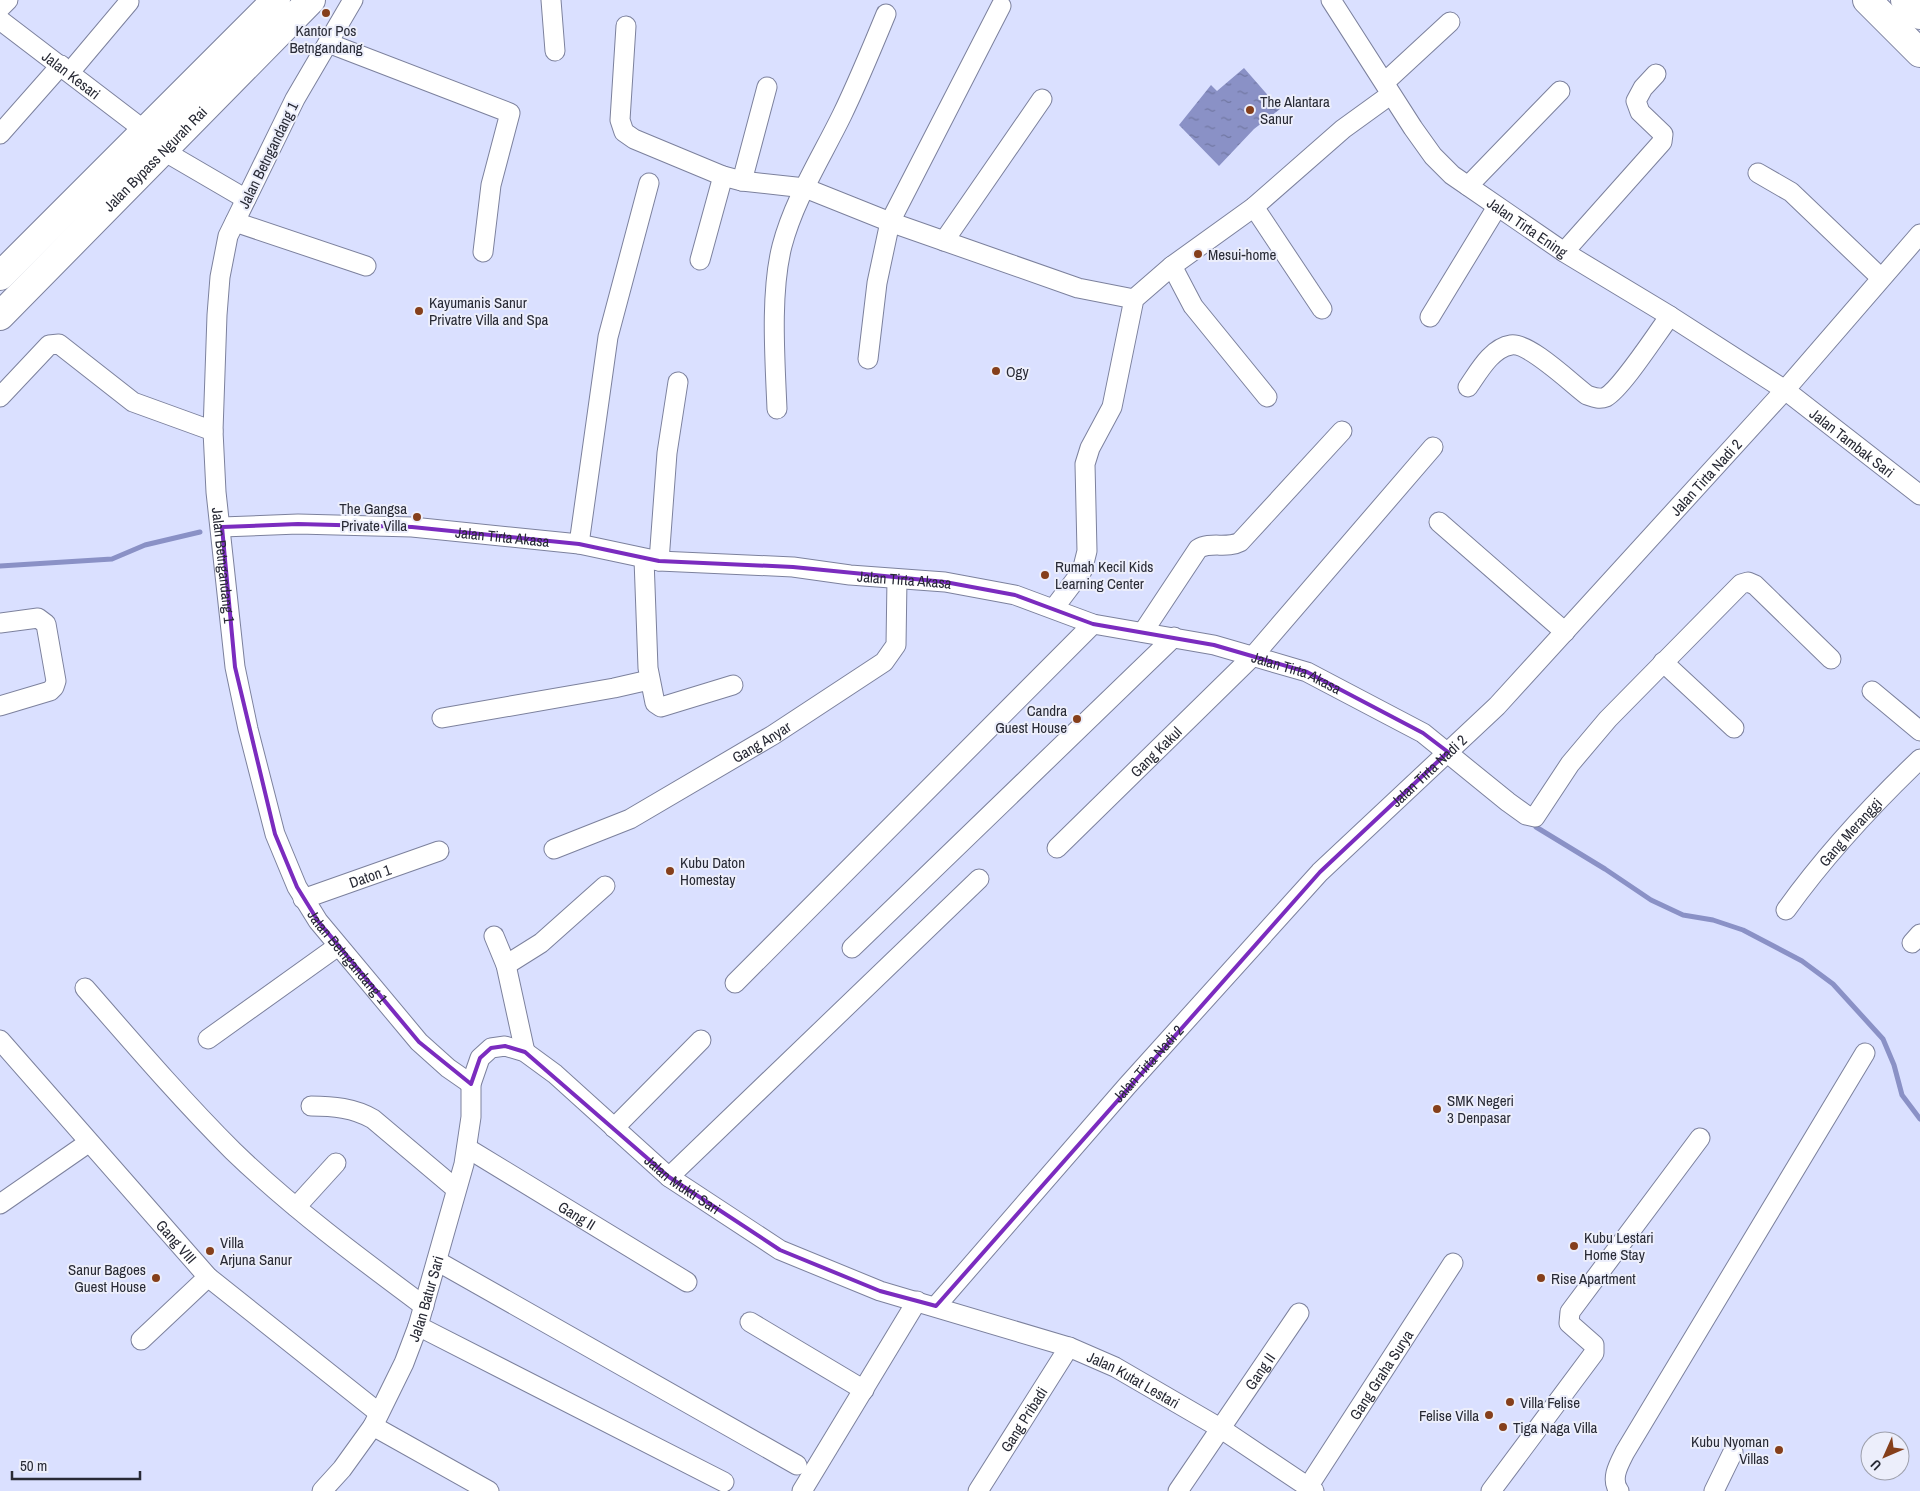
<svg xmlns="http://www.w3.org/2000/svg" width="1920" height="1491" font-family="'Archivo Narrow',sans-serif">
<defs>
<pattern id="water-ripples" width="26" height="14" patternUnits="userSpaceOnUse" patternTransform="scale(1.25)"><rect width="26" height="14" fill="#8a91c6"/><path d="M2 4q2-2 4 0t4 0M15 11q2-2 4 0t4 0" fill="none" stroke="#7177a2"/></pattern>
</defs>
<rect width="100%" height="100%" fill="#dae0ff"/>
<path fill="url(#water-ripples)" d="M1244,68L1280,109L1254,129L1219,166L1179,125L1211,85L1217,91Z"/>
<g fill="none" stroke-linecap="round" stroke-linejoin="round">
<path stroke="#8a91c6" stroke-width="5" d="M0,566L112,559L145,545L200,532
M1536,827L1605,869L1651,900L1683,915L1713,920L1743,930L1802,961L1833,984L1883,1039L1894,1065L1902,1095L1920,1119"/>
<defs>
<g id="minor">
<path id="s1" d="M353,0L295,99L228,236L220,277L217,315L213,431L216,492L235,667L248,729L275,834L297,887L318,921L419,1042L448,1068L471,1084"/>
<path d="M551,0L555,51"/>
<path id="s2" d="M1331,0L1413,128L1433,156L1452,175L1564,252L1670,316L1785,390L1920,495"/>
<path d="M0,8L8,0"/>
<path id="s3" d="M0,20L144,130"/>
<path d="M626,26L620,120L624,132L634,139L723,176L742,181L805,188L890,222L1078,288L1134,299"/>
<path d="M328,43L510,113L491,185L483,252"/>
<path d="M70,72L129,2"/>
<path d="M1385,82L1450,22"/>
<path d="M0,134L61,65"/>
<path d="M162,150L246,199"/>
<path d="M1758,173L1791,192L1881,278"/>
<path d="M742,181L767,87"/>
<path d="M1468,186L1560,91"/>
<path d="M1254,207L1322,309"/>
<path d="M235,222L366,266"/>
<path d="M944,241L1042,99"/>
<path d="M1564,252L1662,142L1663,134L1640,112L1636,101L1643,88L1656,74"/>
<path d="M700,260L723,176"/>
<path d="M1172,266L1193,306L1267,397"/>
<path d="M1430,317L1497,207"/>
<path d="M868,359L877,283L890,222L1001,6"/>
<path d="M1468,387C1478,373 1491,348 1511,345C1529,342 1572,384 1587,395C1593,397 1599,400 1606,397C1622,388 1657,333 1670,316"/>
<path d="M0,397L49,345L59,344L133,402L213,431"/>
<path d="M777,409C775,360 770,293 782,246C794,200 821,158 842,115C858,82 872,48 886,14"/>
<path d="M1439,522L1565,632"/>
<path id="s4" d="M222,527L298,524L412,527L579,544L659,561L793,567L850,575L945,582L1015,595L1093,624L1214,645L1307,672L1423,733L1508,802L1526,815L1535,817L1570,764L1608,719L1741,584L1748,582L1755,585L1831,659"/>
<path d="M579,544L608,337L649,183"/>
<path d="M644,559L648,668L655,703L661,707L733,685"/>
<path d="M659,561L667,453L678,382"/>
<path d="M1054,608L1082,571L1087,551L1085,464L1090,448L1112,407L1134,299L1172,266L1254,207L1343,129L1390,95"/>
<path d="M0,623L38,618L46,624L56,681L54,687L50,691L0,706"/>
<path d="M1143,632L1198,549C1210,541 1227,549 1240,542L1342,431"/>
<path d="M1663,662L1734,728"/>
<path d="M1872,691L1920,731"/>
<path d="M442,718L614,688L649,680"/>
<path id="s5" d="M1057,848L1254,655L1433,447"/>
<path id="s6" d="M554,849L630,819L773,735L884,662L896,645L897,579"/>
<path id="s7" d="M303,899L439,851"/>
<path id="s8" d="M1786,910C1824,857 1873,804 1920,759"/>
<path d="M494,936L506,965L525,1052"/>
<path d="M1912,943L1920,934"/>
<path d="M852,948L1174,637"/>
<path d="M506,965L541,943L605,886"/>
<path d="M735,983L1093,624"/>
<path d="M85,988C133,1043 181,1099 233,1151C292,1208 358,1257 424,1306"/>
<path d="M208,1039L338,946"/>
<path id="s9" d="M0,1040L208,1277L379,1413"/>
<path d="M311,1106C333,1106 354,1108 373,1119L456,1189"/>
<path d="M614,1128L701,1040"/>
<path id="s10" d="M467,1148L687,1282"/>
<path d="M669,1177L979,879"/>
<path d="M0,1204L88,1143"/>
<path d="M296,1207L336,1163"/>
<path d="M437,1261L797,1465"/>
<path id="s11" d="M936,1306L1127,1086L1320,872L1497,706L1785,390L1920,234"/>
<path d="M750,1322L864,1390"/>
<path d="M418,1326L724,1482"/>
<path d="M141,1340L208,1277"/>
<path d="M373,1426L489,1491"/>
<path id="s12" d="M1308,1487L1453,1263"/>
<path id="s13" d="M322,1491L342,1469L373,1426L404,1363L418,1326L464,1164L471,1117V1084L480,1058L491,1048L505,1046L525,1052L555,1074L669,1177L780,1250L880,1291L1069,1347L1115,1367L1220,1428L1314,1491"/>
<path d="M802,1491L917,1301"/>
<path id="s14" d="M978,1491L1069,1347"/>
<path id="s15" d="M1178,1491L1299,1313"/>
<path d="M1491,1491L1594,1353V1345L1569,1323L1570,1312L1700,1138"/>
<path d="M1619,1491C1610,1479 1619,1464 1625,1452L1865,1053"/>
<path d="M1714,1491L1733,1452"/>
</g>
<g id="trunk">
<path d="M1867,0L1920,53"/>
<path d="M1905,0L1920,15"/>
<path d="M0,276L276,0"/>
<path id="s16" d="M0,316L311,0"/>
</g>
</defs>
<use href="#minor" stroke="#7c819d" stroke-width="21"/>
<use href="#trunk" stroke="#7c819d" stroke-width="30"/>
<use href="#minor" stroke="#fff" stroke-width="19"/>
<use href="#trunk" stroke="#fff" stroke-width="28"/>
</g>
<path fill="none" stroke="#7b2cbf" stroke-width="4" stroke-linejoin="round" d="M298,524L412,527L579,544L659,561L793,567L945,582L1015,595L1093,624L1214,645L1307,672L1423,733L1448,752L1320,872L936,1306L880,1291L780,1250L669,1177L525,1052L505,1046L491,1048L480,1058L471,1084L419,1042L318,921L297,887L275,834L235,667L222,527Z"/>
<g fill="#853f1b" stroke="#eceefb" stroke-width="2">
<circle cx="326" cy="13" r="5"/>
<circle cx="1250" cy="110" r="5"/>
<circle cx="1198" cy="254" r="5"/>
<circle cx="419" cy="311" r="5"/>
<circle cx="996" cy="371" r="5"/>
<circle cx="417" cy="517" r="5"/>
<circle cx="1045" cy="575" r="5"/>
<circle cx="1077" cy="719" r="5"/>
<circle cx="670" cy="871" r="5"/>
<circle cx="1437" cy="1109" r="5"/>
<circle cx="1574" cy="1246" r="5"/>
<circle cx="210" cy="1251" r="5"/>
<circle cx="156" cy="1278" r="5"/>
<circle cx="1541" cy="1278" r="5"/>
<circle cx="1510" cy="1402" r="5"/>
<circle cx="1489" cy="1415" r="5"/>
<circle cx="1503" cy="1427" r="5"/>
<circle cx="1779" cy="1450" r="5"/>
</g>
<g text-anchor="middle" dominant-baseline="central" stroke-width="4" stroke-linejoin="round" paint-order="stroke">
<g font-size="15" fill="#282a35" stroke="#eceefb" text-anchor="start">
<text x="326" y="30" text-anchor="middle">Kantor Pos<tspan x="326" dy="17">Betngandang</tspan></text>
<text x="1260" y="101">The Alantara<tspan x="1260" dy="17">Sanur</tspan></text>
<text x="1208" y="254">Mesui-home</text>
<text x="429" y="302">Kayumanis Sanur<tspan x="429" dy="17">Privatre Villa and Spa</tspan></text>
<text x="1006" y="371">Ogy</text>
<text x="407" y="508" text-anchor="end">The Gangsa<tspan x="407" dy="17">Private Villa</tspan></text>
<text x="1055" y="566">Rumah Kecil Kids<tspan x="1055" dy="17">Learning Center</tspan></text>
<text x="1067" y="710" text-anchor="end">Candra<tspan x="1067" dy="17">Guest House</tspan></text>
<text x="680" y="862">Kubu Daton<tspan x="680" dy="17">Homestay</tspan></text>
<text x="1447" y="1100">SMK Negeri<tspan x="1447" dy="17">3 Denpasar</tspan></text>
<text x="1584" y="1237">Kubu Lestari<tspan x="1584" dy="17">Home Stay</tspan></text>
<text x="220" y="1242">Villa<tspan x="220" dy="17">Arjuna Sanur</tspan></text>
<text x="146" y="1269" text-anchor="end">Sanur Bagoes<tspan x="146" dy="17">Guest House</tspan></text>
<text x="1551" y="1278">Rise Apartment</text>
<text x="1520" y="1402">Villa Felise</text>
<text x="1479" y="1415" text-anchor="end">Felise Villa</text>
<text x="1513" y="1427">Tiga Naga Villa</text>
<text x="1769" y="1441" text-anchor="end">Kubu Nyoman<tspan x="1769" dy="17">Villas</tspan></text>
</g>
<g font-size="15" fill="#282a35" stroke="#eceefb">
<text stroke="none"><textPath href="#s3" startOffset="90">Jalan Kesari</textPath></text>
<text transform="translate(268 155) rotate(-64)">Jalan Betngandang 1</text>
<text stroke="none"><textPath href="#s16" startOffset="221">Jalan Bypass Ngurah Rai</textPath></text>
<text stroke="none"><textPath href="#s2" startOffset="305">Jalan Tirta Ening</textPath></text>
<text stroke="none"><textPath href="#s2" startOffset="695">Jalan Tambak Sari</textPath></text>
<text stroke="none"><textPath href="#s11" startOffset="1132">Jalan Tirta Nadi 2</textPath></text>
<text stroke="none"><textPath href="#s4" startOffset="281">Jalan Tirta Akasa</textPath></text>
<text stroke="none"><textPath href="#s1" startOffset="598">Jalan Betngandang 1</textPath></text>
<text stroke="none"><textPath href="#s4" startOffset="686">Jalan Tirta Akasa</textPath></text>
<text stroke="none"><textPath href="#s4" startOffset="1091">Jalan Tirta Akasa</textPath></text>
<text stroke="none"><textPath href="#s6" startOffset="234">Gang Anyar</textPath></text>
<text stroke="none"><textPath href="#s5" startOffset="138">Gang Kakul</textPath></text>
<text stroke="none"><textPath href="#s11" startOffset="728">Jalan Tirta Nadi 2</textPath></text>
<text stroke="none"><textPath href="#s8" startOffset="101">Gang Meranggi</textPath></text>
<text stroke="none"><textPath href="#s7" startOffset="71">Daton 1</textPath></text>
<text stroke="none"><textPath href="#s1" startOffset="1016">Jalan Betngandang 1</textPath></text>
<text stroke="none"><textPath href="#s11" startOffset="322">Jalan Tirta Nadi 2</textPath></text>
<text stroke="none"><textPath href="#s13" startOffset="725">Jalan Mukti Sari</textPath></text>
<text stroke="none"><textPath href="#s10" startOffset="129">Gang II</textPath></text>
<text stroke="none"><textPath href="#s9" startOffset="268">Gang VIII</textPath></text>
<text stroke="none"><textPath href="#s13" startOffset="221">Jalan Batur Sari</textPath></text>
<text stroke="none"><textPath href="#s15" startOffset="145">Gang II</textPath></text>
<text stroke="none"><textPath href="#s12" startOffset="134">Gang Graha Surya</textPath></text>
<text stroke="none"><textPath href="#s13" startOffset="1220">Jalan Kutat Lestari</textPath></text>
<text stroke="none"><textPath href="#s14" startOffset="85">Gang Pribadi</textPath></text>
</g>
</g>
<g transform="translate(1885 1456) rotate(225)"><circle r="24" fill="#eceefb" stroke="#9ea0ac"/>
<path d="M0-4L9 19L0 12L-9 19Z" fill="#853f1b"/>
<text y="-8" font-size="14" font-weight="bold" text-anchor="middle" fill="#282a35">U</text>
</g>
<path d="M12 1471v8h128v-8" fill="none" stroke="#282a35" stroke-width="2.5"/>
<text x="20" y="1471" font-size="15" fill="#282a35" stroke="#eceefb" stroke-width="4" paint-order="stroke">50 m</text>
</svg>
